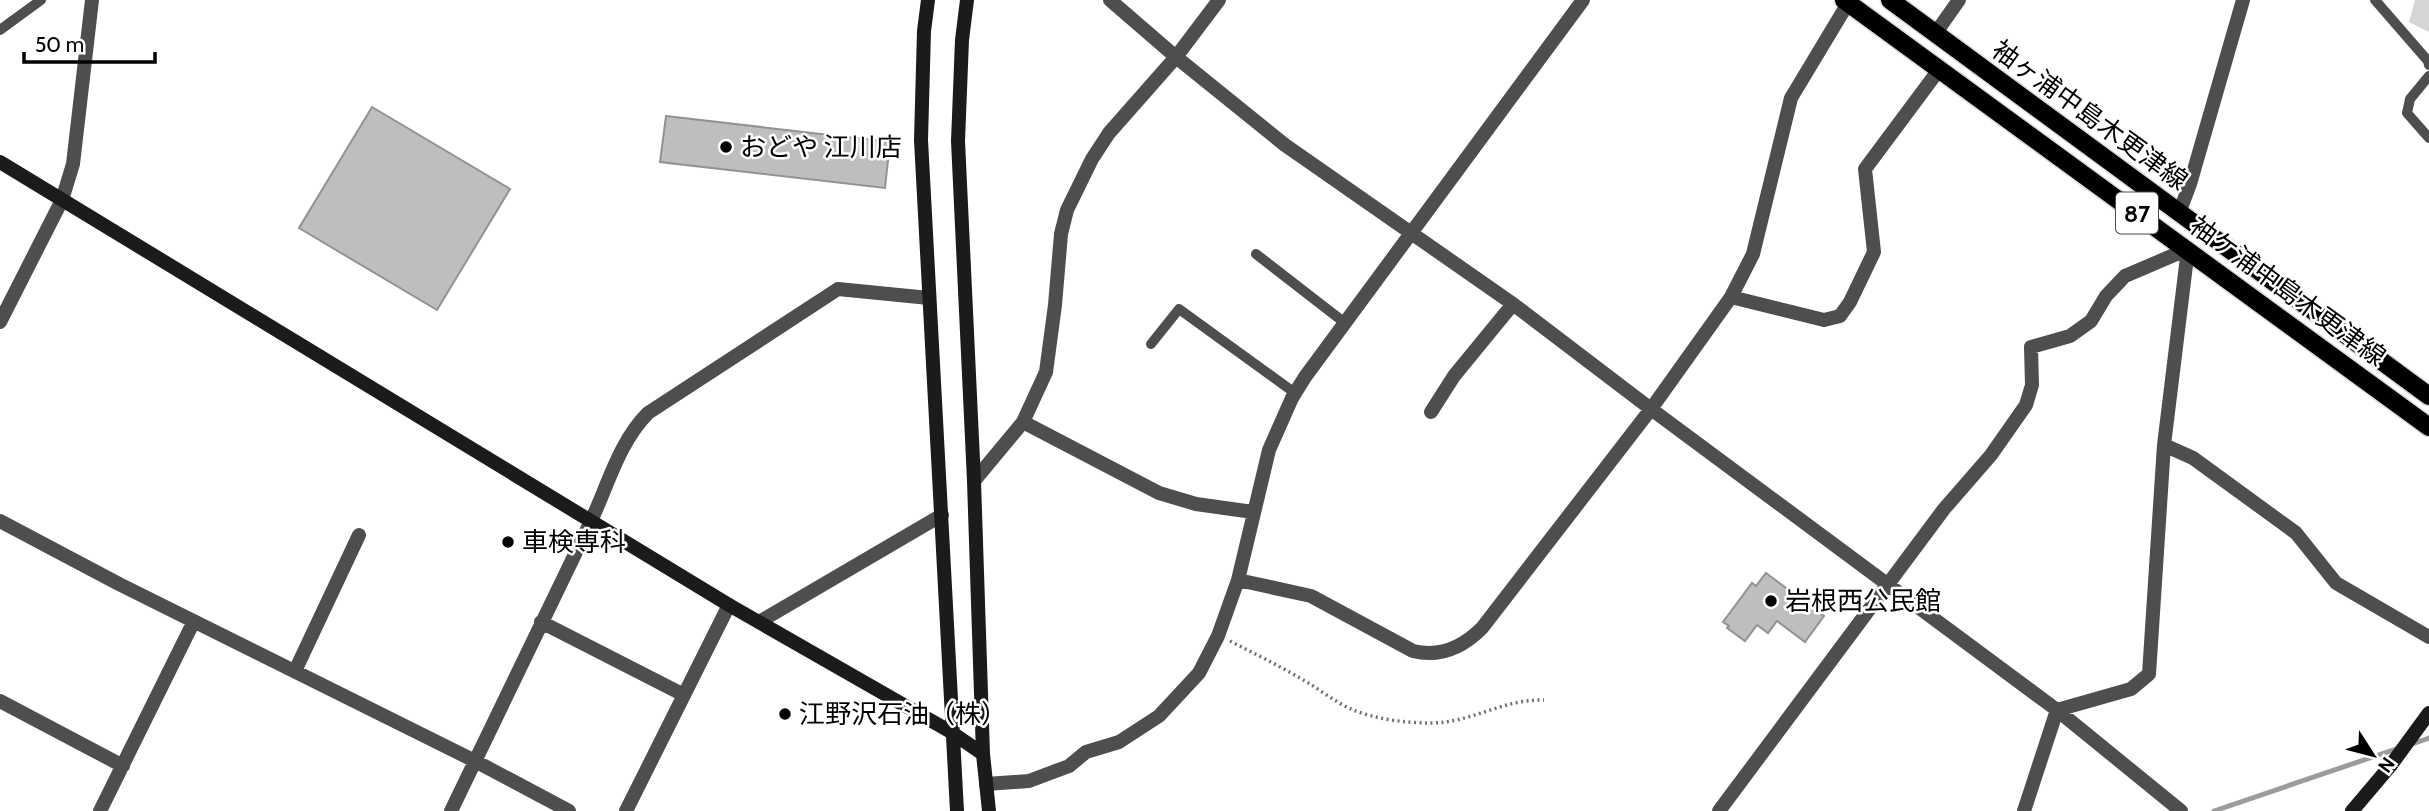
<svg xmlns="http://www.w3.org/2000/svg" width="2429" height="811" font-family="Cabin,'Noto Sans JP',sans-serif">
<rect width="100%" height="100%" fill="#fff"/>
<path fill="#d5d5d5" d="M2415,0H2429V32L2409,22Z"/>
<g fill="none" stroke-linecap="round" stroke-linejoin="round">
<path stroke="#9c9c9c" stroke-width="5" d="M2412,744L2429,738
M2214,811L2399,748"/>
</g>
<path fill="#bebebe" stroke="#929292" stroke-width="2" d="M372,107L510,189L437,310L299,228Z
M666,116L890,142L885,188L660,162Z
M1766,573L1824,616L1805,642L1777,621L1768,633L1757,625L1745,641L1727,628L1729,626L1723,622L1752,583L1756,586Z"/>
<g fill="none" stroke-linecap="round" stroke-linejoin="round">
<defs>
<path id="primary" d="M1844,0L2429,427
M1890,0L2429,396"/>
</defs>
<use href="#primary" stroke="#dbdbdb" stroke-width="21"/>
<path stroke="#707070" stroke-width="3.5" stroke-dasharray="2 3.5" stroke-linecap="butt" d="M1230,641C1257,655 1284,668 1310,684C1323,692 1337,703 1351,709C1374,719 1405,723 1430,723C1472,723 1502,699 1544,700"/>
<path stroke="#4e4e4e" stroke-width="10" d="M2375,0L2428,61L2429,65
M0,30L41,0
M2429,76L2410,99L2407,113L2429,138
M1256,254L1345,323
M1151,344L1179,309L1295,393"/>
<path stroke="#4e4e4e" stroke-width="14" d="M1110,0L1176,57L1285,145L1513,304L1651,409L2057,710L2181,811
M1935,34L1959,0
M2179,213L2190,184L2243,0
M1731,297L1824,320L1840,316L1850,302L1874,252L1865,169L1938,71
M0,322L62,200L73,164L92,0
M1431,412L1454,376L1513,304
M1023,422L1159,493L1196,504L1253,512
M2164,445L2193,458L2296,533L2336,583L2429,637
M974,481L1023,422L1046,372L1055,305L1061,234L1067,210L1092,159L1109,133L1176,57L1219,0
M0,521L119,584L475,761L569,811
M1238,580L1311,596L1413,651C1441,658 1463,647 1482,628L1651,409L1731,297L1753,254L1791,98L1850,0
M541,622L684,695
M759,622L942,515
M295,671L359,535
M0,701L123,766
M2057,710L2131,689L2149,674L2164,445L2188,249
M986,784L1029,781L1069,766L1086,752L1119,742L1159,716L1199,673L1218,636L1238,580L1269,450L1292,398L1305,377L1583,0
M100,811L194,621
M451,811C497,714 545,618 591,521C608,485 619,442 648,413L838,289L929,298
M626,811L729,605
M1719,811L1944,509L1991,455L2026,405L2032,385L2031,347L2070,336L2091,321L2106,296L2125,276L2188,249
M2024,811L2057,710"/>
<path stroke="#1b1b1b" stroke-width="14" d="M928,0L924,31L921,140L957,811
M967,0L962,40L958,141L974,481L983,754L989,811
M0,162L729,605L951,732L983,754
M2352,811L2391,765L2429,713"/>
<use href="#primary" stroke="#000" stroke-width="18"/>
</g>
<g fill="#000" stroke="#fff" stroke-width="2.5">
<circle cx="726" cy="147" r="7"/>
<circle cx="508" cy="542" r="7"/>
<circle cx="1771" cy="601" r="7"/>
<circle cx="785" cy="714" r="7"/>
</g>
<g text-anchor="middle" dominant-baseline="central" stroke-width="5" stroke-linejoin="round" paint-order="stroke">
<rect fill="#fff" stroke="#4c4c4c" stroke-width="2" x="2116" y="192.5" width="42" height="41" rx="5"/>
<g font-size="24" font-weight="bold" fill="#000">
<text x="2137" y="213">87</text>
</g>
<g font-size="26" fill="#000" stroke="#fff">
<text transform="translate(2090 115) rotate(36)">袖ヶ浦中島木更津線</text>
<text transform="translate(2288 291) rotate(36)">袖ケ浦中島木更津線</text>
</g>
<g font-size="26" fill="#000" stroke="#fff" text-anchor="start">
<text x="740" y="147">おどや 江川店</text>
<text x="522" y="542">車検専科</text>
<text x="1785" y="601">岩根西公民館</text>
<text x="799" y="714">江野沢石油（株）</text>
</g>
</g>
<g transform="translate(2373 755) rotate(126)" stroke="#ffffff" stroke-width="5" paint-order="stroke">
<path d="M0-5L12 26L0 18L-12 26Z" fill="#000000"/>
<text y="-10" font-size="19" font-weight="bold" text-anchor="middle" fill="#000000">N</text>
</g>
<path d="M24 52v10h131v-10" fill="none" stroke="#000000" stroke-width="3.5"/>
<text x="35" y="52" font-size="21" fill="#000000" stroke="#ffffff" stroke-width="5" paint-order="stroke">50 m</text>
</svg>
